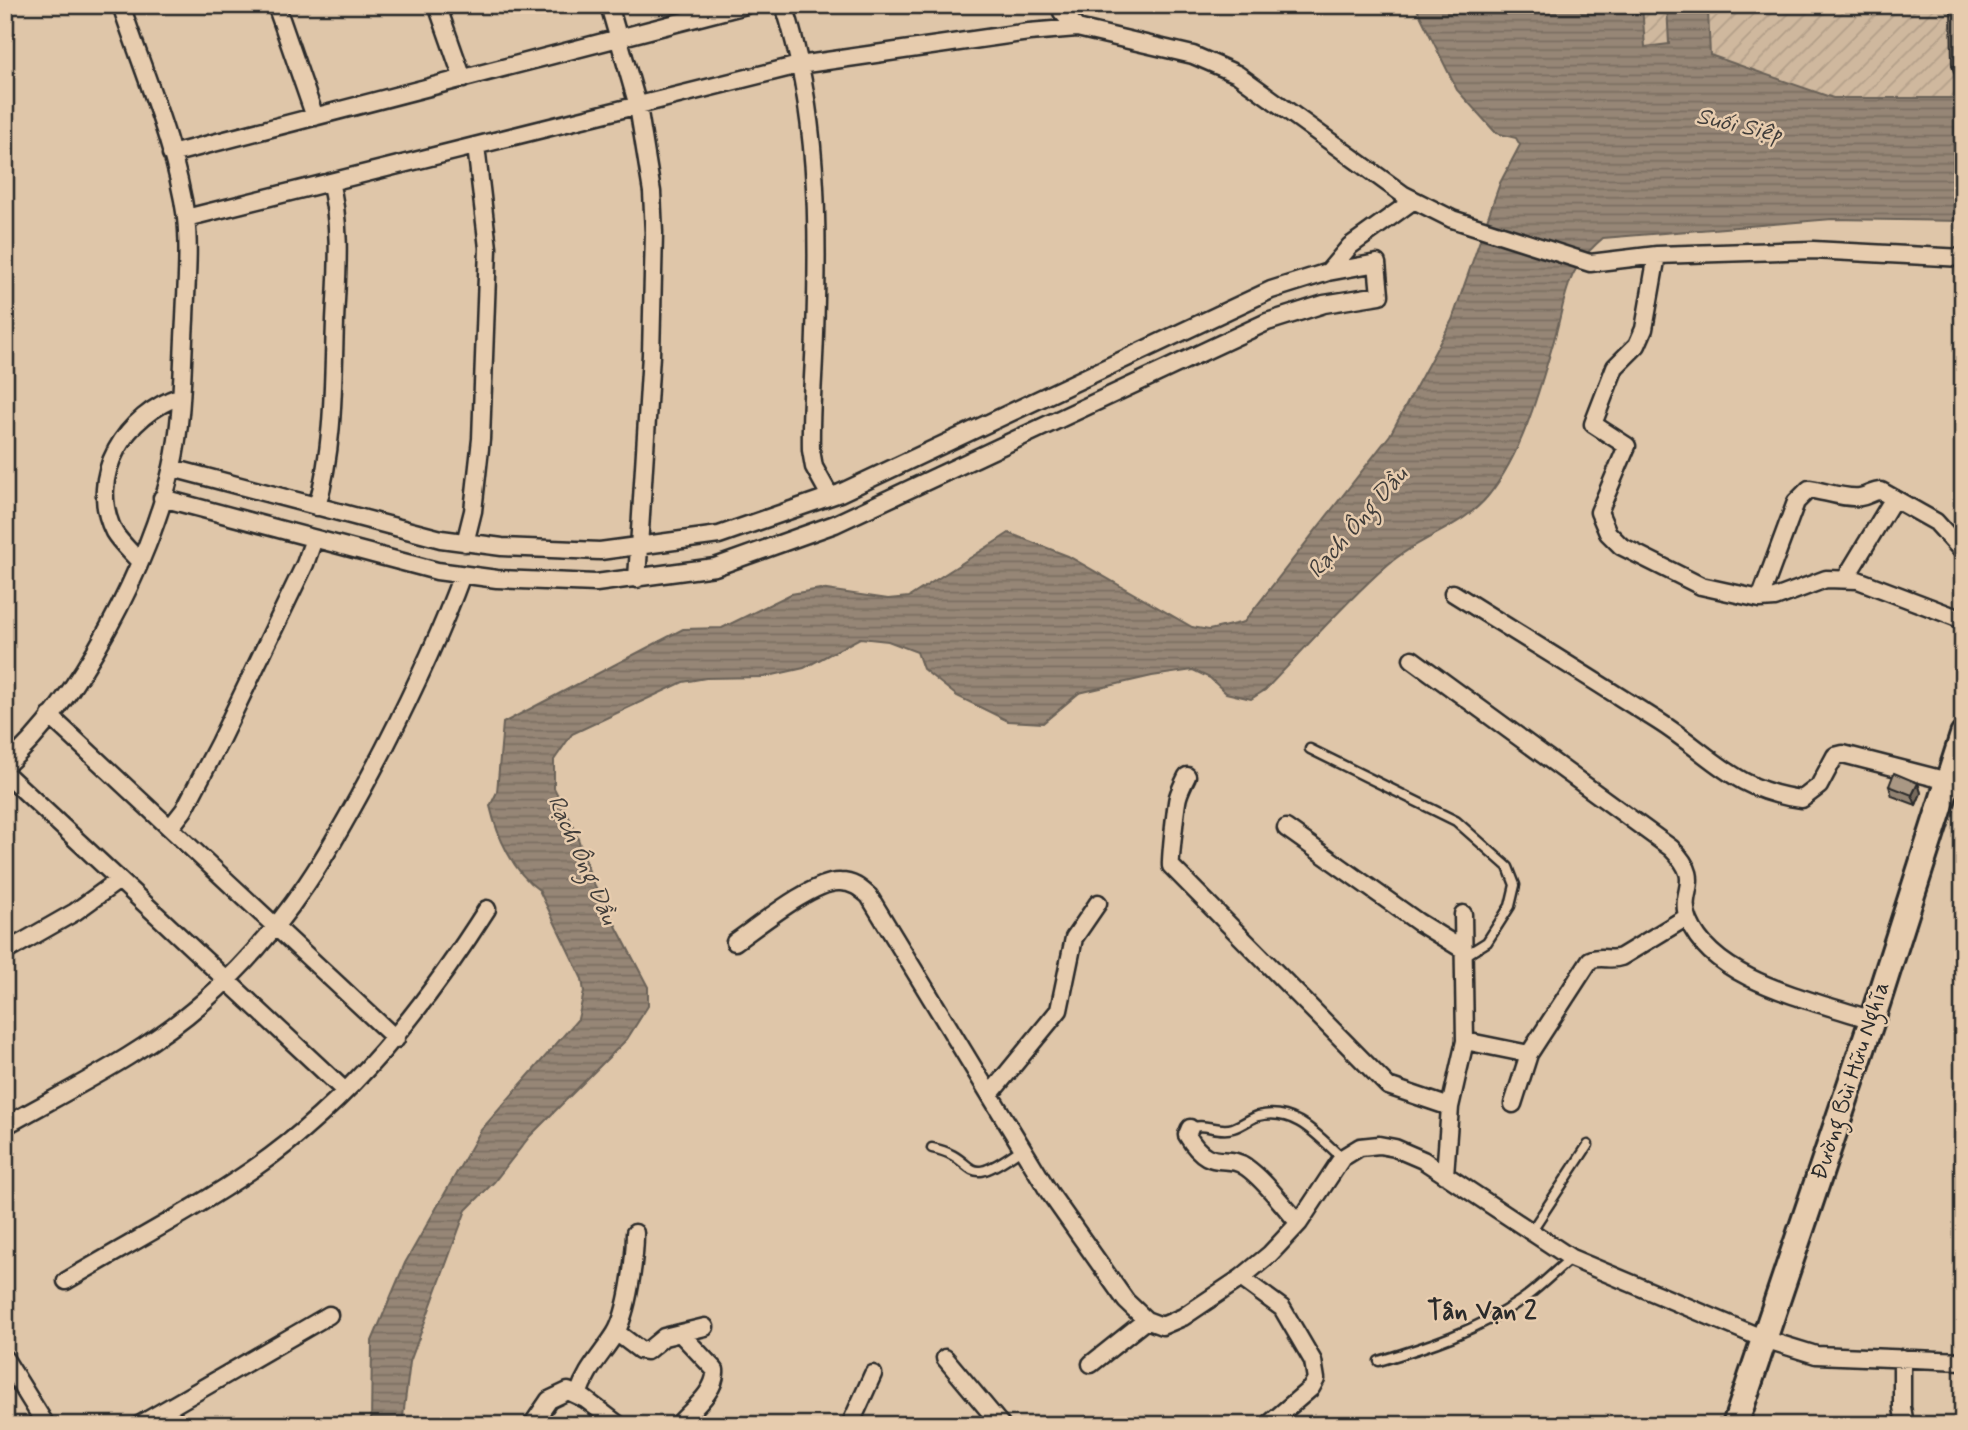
<svg xmlns="http://www.w3.org/2000/svg" width="1968" height="1430" font-family="Mynerve,sans-serif">
<defs>
<pattern id="industrial-furrows" width="10" height="10" patternUnits="userSpaceOnUse" patternTransform="scale(1.75)"><rect width="10" height="10" fill="#cfb89e"/><path d="M-1 1l2-2M0 10L10 0M9 11l2-2" fill="none" stroke="#b29e88"/></pattern>
<pattern id="water-rules" width="6" height="5" patternUnits="userSpaceOnUse" patternTransform="scale(1.75)"><rect width="6" height="5" fill="#968676"/><path d="M0 2.5h6" fill="none" stroke="#7b6e61"/></pattern>
</defs>
<rect width="100%" height="100%" fill="#dfc6a9"/>
<filter id="ink" filterUnits="userSpaceOnUse"><feTurbulence type="fractalNoise" baseFrequency=".0143" numOctaves="2"/><feDisplacementMap in="SourceGraphic" scale="14" xChannelSelector="R" yChannelSelector="G"/><feConvolveMatrix kernelMatrix="1 2 1 2 8 2 1 2 1" color-interpolation-filters="sRGB"/></filter>
<g filter="url(#ink)">
<path fill="url(#industrial-furrows)" d="M1642,5H1667L1669,44L1644,47Z
M1698,5H1963V98H1833L1710,55L1708,12Z"/>
<path fill="url(#water-rules)" stroke="#6b6258" stroke-width="2" d="M1415,5H1642L1645,47L1669,44L1667,5H1698L1708,11L1710,55L1833,98H1963V221L1832,219L1603,238C1564,271 1567,295 1554,340C1539,392 1522,454 1488,496C1462,528 1416,538 1384,568C1342,605 1304,650 1265,690L1251,699L1226,693L1210,678L1193,670L1152,676L1079,693L1043,723L1008,721L957,696L923,669L917,652L888,641L860,638L804,668L764,677L706,678L683,682L572,734L554,760V788L574,827L592,880L648,987V1006L627,1039L530,1136L494,1182L466,1210L410,1362L402,1425H371L372,1341L405,1263L481,1130L578,1019L584,992L582,979L539,890C513,872 497,836 490,806L497,792L503,723L683,629L722,628L791,594L820,589L888,599L909,597L1009,533L1068,556L1192,627L1209,630L1244,622L1390,435L1452,320L1500,183L1520,145L1516,138L1496,133L1457,90Z"/>
<g fill="none" stroke-linecap="round" stroke-linejoin="round">
<defs>
<path id="service" d="M1310,749L1456,821L1508,867L1515,885L1510,906L1487,942L1466,955
M1190,1128C1204,1122 1219,1133 1233,1128C1242,1125 1249,1119 1258,1116C1295,1107 1317,1135 1342,1158
M932,1148C982,1158 958,1194 1021,1149
M1530,1233L1588,1145
M1379,1361C1427,1347 1478,1330 1520,1301C1538,1289 1554,1272 1571,1258"/>
<path id="minor" d="M276,5L315,117
M437,5L463,79
M609,5L638,106L652,192L654,233L651,355L637,579
M784,5C818,110 819,224 815,333C814,372 810,411 811,450L814,467L830,496
M1060,5L1062,12L1077,28L1193,55L1237,74L1404,195L1452,219L1590,263L1657,255L1813,250L1963,258
M171,154L746,5
M186,218L799,65L1029,32L1077,28
M1657,255L1644,329L1637,345L1615,367L1593,424L1627,446L1599,512L1608,533L1621,546L1701,586L1760,599L1775,598L1826,579L1858,580L1963,620
M1328,272L1350,246L1414,200
M162,498L437,571L497,579L596,583L715,567L835,524L1267,322L1324,304L1380,295L1377,263L1328,272L1271,290L840,493L719,535L600,551L502,547L441,539L172,468
M317,507C334,446 333,383 335,321C337,275 342,227 330,182
M465,543L473,511L481,439L488,248L476,146
M139,561C131,552 120,542 114,532C86,476 126,414 181,396
M1845,579L1894,498
M1453,593C1521,635 1590,678 1658,721C1712,755 1734,791 1802,799L1819,786L1835,756L1843,754L1948,781
M1760,599L1796,502L1809,489C1824,491 1845,499 1860,497C1868,496 1872,491 1881,491L1936,522L1963,552
M1412,659L1671,848C1707,884 1676,889 1689,921C1714,982 1814,1000 1872,1020
M50,716L396,1039
M5,766C80,700 150,563 172,467C183,419 182,368 185,319C186,286 190,252 186,218C176,146 144,74 121,5
M5,773L345,1091
M1187,776C1184,782 1180,790 1178,797C1176,804 1170,861 1171,866L1388,1086L1450,1107
M170,828L184,810L219,743L305,564L314,539
M1286,828L1418,922L1462,949
M735,942C757,927 814,880 840,882C853,882 860,888 869,896L1049,1192L1126,1301L1146,1320L1162,1326L1183,1317L1241,1278L1270,1254L1299,1223L1342,1158L1360,1147L1379,1145L1395,1148L1423,1160L1571,1258L1764,1339L1816,1355L1963,1361
M5,952L75,912L119,880
M1465,1041L1529,1054L1590,960C1601,955 1610,961 1621,957L1687,917
M991,1093L1059,1010L1074,938L1098,903
M1513,1104L1529,1054
M5,1126C72,1088 145,1053 203,1002C288,928 333,847 384,749C413,692 440,635 462,575
M1190,1128L1187,1135C1210,1174 1226,1152 1246,1167C1266,1181 1282,1205 1299,1223
M1445,1175L1450,1107L1465,1041L1463,914
M1241,1278L1282,1308L1313,1361L1316,1379L1311,1388L1268,1425
M66,1281C128,1244 194,1210 253,1169C351,1101 424,1008 487,909
M616,1332L640,1350L647,1351L664,1337L705,1327
M945,1358L1001,1425
M1902,1358V1407L1905,1425
M5,1359L46,1425
M1091,1364L1146,1320
M578,1395C586,1370 601,1356 615,1334C628,1313 635,1258 635,1233
M139,1425L329,1315
M532,1425L549,1400L568,1391L585,1399L619,1425
M678,1425C691,1410 717,1391 715,1370L680,1333
M850,1425L873,1374"/>
<path id="primary" d="M1735,1425L1872,1020L1963,735"/>
</defs>
<use href="#service" stroke="#2b2b2b" stroke-width="13"/>
<use href="#minor" stroke="#2b2b2b" stroke-width="21"/>
<use href="#primary" stroke="#2b2b2b" stroke-width="30"/>
<use href="#service" stroke="#e7ccae" stroke-width="8"/>
<use href="#minor" stroke="#e7ccae" stroke-width="16"/>
<use href="#primary" stroke="#e7ccae" stroke-width="24"/>
</g>
<path fill="#928372" stroke="#2b2b2b" stroke-width="2" d="M1963,5V78H1956L1952,66Z
M1918,783L1921,793L1916,805L1892,796L1889,786Z"/>
<path fill="#776a5c" stroke="#2b2b2b" stroke-width="2" d="M1918,783L1921,793L1916,805L1912,795Z"/>
<path fill="#aa9884" stroke="#2b2b2b" stroke-width="2" d="M1951,5H1963V66H1952Z
M1894,773L1918,783L1912,795L1889,786Z"/>
</g>
<g text-anchor="middle" dominant-baseline="central" stroke-width="5" stroke-linejoin="round" paint-order="stroke">
<g font-size="23" fill="#2b2b2b" stroke="#e7ccae">
<text transform="translate(1851 1081) rotate(-72)">Đường Bùi Hữu Nghĩa</text>
</g>
<g font-size="24" font-style="italic" fill="#403d3a" stroke="#e7ccae">
<text transform="translate(1739 126) rotate(13)">Suối Siệp</text>
<text transform="translate(1358 523) rotate(-49)">Rạch Ông Dầu</text>
<text transform="translate(582 860) rotate(66)">Rạch Ông Dầu</text>
</g>
<g font-size="26" font-weight="bold" fill="#2b2b2b" stroke="#e7ccae">
<text x="1482" y="1312">Tân Vạn 2</text>
</g>
</g>
<rect width="1968" height="1430" fill="none" stroke="#e7ccae" stroke-width="28"/>
<rect x="14" y="14" width="1940" height="1402" fill="none" stroke="#2b2b2b" stroke-width="2.5" filter="url(#ink)"/>
</svg>
